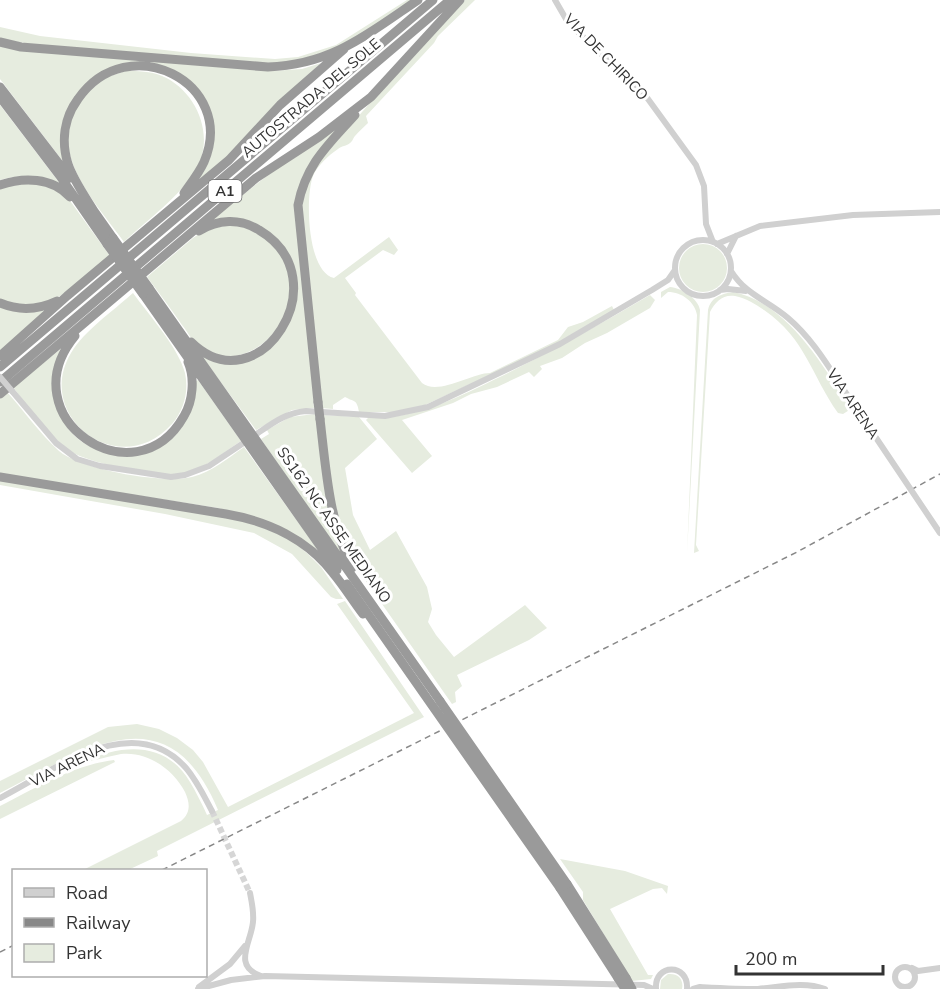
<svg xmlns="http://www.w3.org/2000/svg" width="940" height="989" font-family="'Nunito Sans',sans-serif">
<rect width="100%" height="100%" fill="#fff"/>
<path fill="#e6ecdf" d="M407,0H415L332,52L301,61L268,64L49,47L0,39V27L40,36L191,53L275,59L298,57L336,45Z
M465,0H475L438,36L434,43L366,116L368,123C364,127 359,131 355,136C353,138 353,141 350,143C347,146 341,146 338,149C329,155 317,166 313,176C305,197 307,272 334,278L389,237L398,250L394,255L383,250L345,278L356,293L355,295L422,383C438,396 472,373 490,373L558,340L568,327L583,322L612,306L614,310L548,348L425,405L395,412H359C357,399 354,402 345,397L333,405V409L321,408L301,203L314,167L431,33Z
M0,46L271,71L302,69L321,63L277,104L237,148L198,182C202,172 208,162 211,152C220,122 192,96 176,73L116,67L70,105L65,164L0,79Z
M125,71C138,71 150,71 162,76C196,90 216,136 196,169C179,198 148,219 124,242C95,202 41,147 83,98C88,93 93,85 99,81C106,77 117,74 125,71Z
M0,105L61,185C39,177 22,173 0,180Z
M339,125L299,187L314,408L292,410L256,430L200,354L228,363L241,362L283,332L291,317L294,305L291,264L261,228L214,221L212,219L273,171Z
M9,184H44L68,198L110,256C88,274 59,306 28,306C19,306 9,302 0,300V187Z
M234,224C243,227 256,230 264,236C335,291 250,392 196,344C191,339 187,331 182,325C171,309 159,293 147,277L193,238L205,230Z
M679 268a24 24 0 1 1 48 0a24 24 0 1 1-48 0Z
M670,287C681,288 698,298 700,310L687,554L697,315C695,302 682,292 668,292L661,298V292Z
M733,292C788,303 823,366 851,409L843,414L838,413C811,375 806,339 764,310C755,304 746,298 735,296C723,294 715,302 710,312L696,545L699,551L694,553L708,310C711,297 721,294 733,292Z
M133,293C148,314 179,348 185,373C189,391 184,410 172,424C119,483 33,416 71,353C85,330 112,312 133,293Z
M650,295L655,300L650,308L607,333L585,343L562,358L540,366L542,369L534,377L529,372L497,387L471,394L453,403L402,420L432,456L412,473L366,420L368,418C418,419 458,397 502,376C552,351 601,324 650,295Z
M0,306L47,310L0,351Z
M62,348C45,381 54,430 91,447C96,449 102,453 108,453C118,453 130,449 139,447C164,443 174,442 187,418C193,408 192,393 194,382L198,380L241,441C223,453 206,468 185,473C162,478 91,464 72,452C48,436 30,409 13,387Z
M7,392C24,411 40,434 59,451C82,470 163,484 192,477C212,472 228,458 244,447L318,550L253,517L218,508L0,474V398Z
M315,414L341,553L340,554L261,439L269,434L267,430L290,417Z
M323,415L359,417L377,439L345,468L353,515L370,550L396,531L427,587L432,609L428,622L436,635L454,657L525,605L547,628L529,640L457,675L462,686L455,692L456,702L452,704L354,564L334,508Z
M0,480L240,518L290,539L308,554L321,567L343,599H336L331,597L292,554L254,533L165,514L0,485Z
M345,601L424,717L157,851L158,856L128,870H83L181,821C191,813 190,803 185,792C173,769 147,751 121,754C109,756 96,761 85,761C123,744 166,741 190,782C196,792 202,804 207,815L218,810C167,688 83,751 0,793V781L108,727L137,724L159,729L177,738L193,750L203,762L228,807L414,713L337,604Z
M114,760L115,762L0,819V806C36,788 73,765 114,760Z
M560,859L625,871L668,886L667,894L662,888L653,889L610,909L648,975H653L651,979L632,981L583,900V892Z
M668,974C678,973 684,979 682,989H660L661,980Z"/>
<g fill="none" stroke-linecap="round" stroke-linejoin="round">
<path stroke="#d6d6d6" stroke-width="6" stroke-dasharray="6 3" stroke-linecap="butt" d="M212,811L250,893"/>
<path stroke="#d0d0d0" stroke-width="6" d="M555,0L566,19L578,32L648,99L696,165L704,186L706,224L713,242
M675 268a28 28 0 1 1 56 0a28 28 0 1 1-56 0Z
M717,244L760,226L853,215L940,212
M727,254L736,236
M731,271C746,295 767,300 788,318C814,340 831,371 850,399
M720,290L728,289L746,291
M12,391L56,443L77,459L100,466L171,477L185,475L209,466L242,444
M258,433C274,422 286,413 306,411L385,416L428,407L560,344L652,290L668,280L675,270
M0,798C53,771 133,708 186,768C197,781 204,796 212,811
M250,893C252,903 254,912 253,922C251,943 232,966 261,976
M895 977a10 10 0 1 1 20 0a10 10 0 1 1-20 0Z
M912,968L918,971L940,968
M199,987L230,964L245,946
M198,989L231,980L265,976L644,985L653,989
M656,989C654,963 689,963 687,989
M693,989L700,987C720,988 739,989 758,989C781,987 804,981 825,989"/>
<path stroke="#9a9a9a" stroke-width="9" d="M0,42L21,47L268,67C331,65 368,34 418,0
M0,87L70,178
M0,97L60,176L107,244
M0,185C23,177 52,177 70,197
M94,211L113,238
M97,216C87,199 74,182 68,164C61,141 64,118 78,99C128,27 238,83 204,162C199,173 191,183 184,193
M149,288L440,701
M143,294L337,570
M0,303C19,311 38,310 57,301
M75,336C8,417 135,503 184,416C193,401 195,378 188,362
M191,342C258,408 342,279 259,230C240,218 218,219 199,231
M0,356L67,296L229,160L280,105L344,49
M0,367L433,0
M0,382L450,0
M0,394L256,178L319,137L371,97L460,0
M318,402L298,205C306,164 328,145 355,115
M320,419C326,470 329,521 352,568
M0,477L226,514C267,521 307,539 333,573C344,586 353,601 363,614
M567,884L626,978
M560,888L618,978"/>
<path stroke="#888" stroke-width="1.5" stroke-dasharray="6 4.5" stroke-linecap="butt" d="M162,870L797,552L940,474
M0,952L14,945"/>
<path stroke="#d0d0d0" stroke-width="6" d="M0,377L12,391
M850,399L940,533"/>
<path stroke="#9a9a9a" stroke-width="9" d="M113,238L149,288
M107,244L143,294
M318,402L320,419
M347,584L560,888
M440,701L567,884
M618,978L625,989
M626,978L632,989"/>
</g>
<g text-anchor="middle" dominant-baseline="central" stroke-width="6" stroke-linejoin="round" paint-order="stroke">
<rect fill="#fff" stroke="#707070" stroke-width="1.5" x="208.5" y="180" width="33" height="22" rx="4.5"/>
<g font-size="14" font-weight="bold" fill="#333">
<text x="225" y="191">A1</text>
</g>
<g font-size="15" fill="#333" stroke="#fff">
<text transform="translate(606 57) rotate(46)">VIA DE CHIRICO</text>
<text transform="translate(311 98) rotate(-40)">AUTOSTRADA DEL SOLE</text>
<text transform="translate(853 404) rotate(56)">VIA ARENA</text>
<text transform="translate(334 525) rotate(55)">SS162 NC ASSE MEDIANO</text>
<text transform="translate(67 765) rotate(-26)">VIA ARENA</text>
</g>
</g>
<rect x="12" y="869" width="195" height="108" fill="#ffffff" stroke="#adadad" stroke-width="1.5"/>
<rect x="24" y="888" width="30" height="9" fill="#d0d0d0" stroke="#adadad" stroke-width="1.5"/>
<text x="66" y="899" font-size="18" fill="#333333">Road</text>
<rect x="24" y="918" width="30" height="9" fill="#888888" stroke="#adadad" stroke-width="1.5"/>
<text x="66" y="929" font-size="18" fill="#333333">Railway</text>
<rect x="24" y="944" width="30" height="18" fill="#e6ecdf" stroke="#adadad" stroke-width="1.5"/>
<text x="66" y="959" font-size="18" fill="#333333">Park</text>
<path d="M736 965v9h147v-9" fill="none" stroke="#333333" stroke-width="3"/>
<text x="745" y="965" font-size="18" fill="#333333" stroke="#ffffff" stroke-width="4.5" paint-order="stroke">200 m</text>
</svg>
